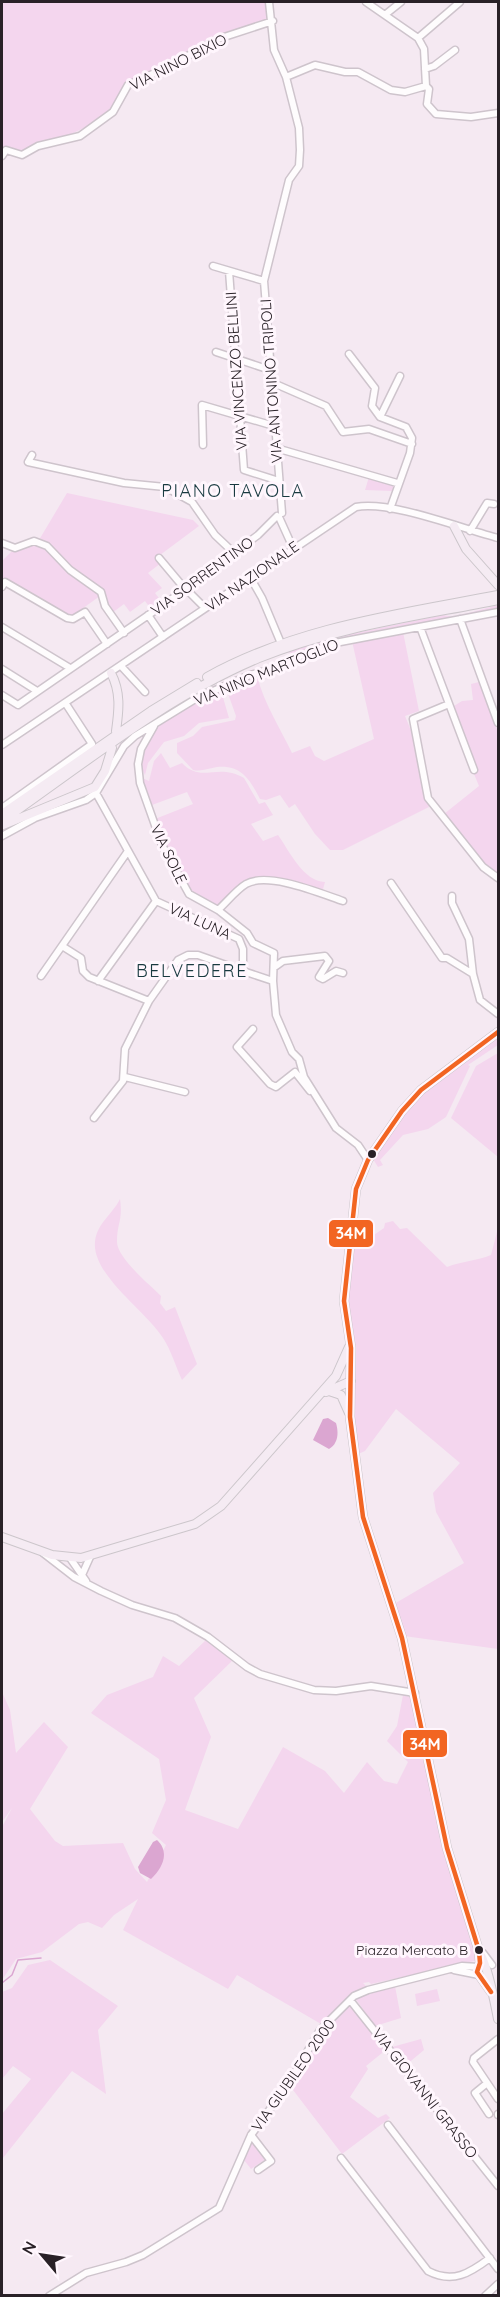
<svg xmlns="http://www.w3.org/2000/svg" width="500" height="2297" font-family="Quicksand,sans-serif">
<rect width="100%" height="100%" fill="#f5e9f2"/>
<path fill="#f4d6ee" d="M2,2H267L270,19L219,37L215,35L214,39L208,38L207,43C194,51 180,60 166,66C142,78 120,81 112,111C82,131 38,153 2,152Z
M369,477L394,485L392,491L365,490Z
M67,493L193,520L199,526L156,558L161,563L148,573L162,588L155,593L162,602L151,609L145,601L130,612L124,604L112,613L108,605L105,592L68,566L39,540Z
M31,543L46,548L100,596L72,616L61,614L2,579V561L11,552Z
M498,605V609L296,655L287,652L346,635L443,615L454,617Z
M403,632L419,711L405,716L417,745L429,807L343,850H330L315,834L295,804L289,808L280,795L266,800L260,799C250,780 242,765 217,767C209,768 202,772 193,770L177,753V743L193,736L202,727L235,720L236,716L226,688L257,676C264,703 280,728 292,753L310,746L315,756L324,761L374,739L352,641Z
M479,682L498,732V875L488,870L444,814L479,786L474,774L477,771L454,706L462,701L473,700L471,684Z
M219,691L222,694L229,718L199,723L184,736L164,742L148,763L145,775L139,763L141,754L157,725Z
M161,753L170,768L182,763C202,784 217,762 244,778L259,804L265,802L273,815L251,824L263,841L278,835C290,852 303,881 325,882L323,889L247,879L217,907L190,891L166,849L155,819L193,804L187,792L152,805L141,780L142,778L149,781L154,761Z
M498,1036V1045L468,1065L470,1066L446,1117L428,1129L403,1135L380,1160L383,1165L378,1167L373,1159L405,1112L424,1091Z
M498,1053V1157L451,1118L476,1066Z
M120,1199C123,1220 117,1224 117,1241C116,1257 150,1285 161,1296L160,1303L166,1311L175,1307L197,1364L182,1380C176,1367 171,1350 163,1338C146,1311 92,1275 95,1242C97,1223 112,1215 120,1199Z
M393,1221L400,1229L407,1228L447,1267C462,1261 477,1261 491,1255L498,1228V1649L404,1636L394,1604L464,1563L436,1512L433,1493L460,1463L396,1409L365,1451L358,1454L354,1414L356,1347L348,1304L356,1224L368,1239L384,1228L385,1223Z
M206,1640L232,1661L194,1698L211,1737L185,1810L238,1829L283,1747L325,1771L344,1793L367,1762L384,1781L397,1784L408,1762L387,1741L397,1726L403,1695L413,1698L479,1960L371,1984L369,1982L363,1983L367,1987L347,1998L321,2024L237,1975L228,1989L123,1930L138,1899L114,1915L102,1928L88,1922L79,1924L42,1952L16,1959L2,1980V1827L12,1808L2,1822V1692L10,1710L16,1753L44,1722L68,1747L30,1809L55,1841L63,1846L123,1843L135,1869L147,1882L166,1845L152,1833L166,1800L159,1759L91,1713L107,1695L153,1677L163,1656L179,1666Z
M50,1960L118,2006L98,2030L106,2094L72,2071L3,2158L2,2114L31,2079L13,2066L2,2079V1992L12,1988L28,1965Z
M395,1986L401,2018L375,2026L355,1998Z
M437,1989L440,2001L417,2006L415,1994Z
M351,2004L387,2049L366,2066L368,2069L350,2097L378,2118L386,2114L390,2118L342,2154L290,2086L319,2035Z
M421,2039L424,2050L406,2065L392,2047Z
M251,2141L266,2159L251,2169L244,2160Z"/>
<path fill="#dba6d1" d="M328,1418L336,1423C339,1433 338,1444 329,1449L313,1440L323,1419Z
M157,1840C170,1852 163,1868 151,1879L140,1873L138,1867L153,1842Z"/>
<g fill="none" stroke-linecap="round" stroke-linejoin="round">
<path stroke="#dba6d1" stroke-width="1.5" d="M2,1983L12,1975L18,1960L41,1958"/>
<defs>
<path id="minor" d="M269,2L274,50L286,77L299,128L300,150L299,166L289,180L264,281L282,513
M366,2L418,38L424,49L426,86
M386,14L401,2
M418,38L460,2
M425,69L434,66L455,50
M286,77L315,65L345,72H358L391,90L405,92L426,86L429,89L427,104L436,114L471,117L498,113
M2,156L6,150L22,155L38,146L80,136L113,112L128,85L166,68L218,39L273,21
M213,266L264,281
M229,271L244,470L279,481
M216,352L270,370
M349,354L375,388L372,406L380,417L406,427L412,438L410,453L390,509
M271,382L326,406L343,432L369,429L412,444
M380,417L400,376
M203,445L202,405L274,426
M276,448L397,483
M32,455L28,462L124,483L165,487L192,502L215,535L234,553
M279,517L293,548
M470,531L487,503L494,504
M2,543L15,548L34,541L47,546L70,570L101,592L105,606L124,633
M159,558L185,589
M250,577L262,598L280,641
M2,587L5,582L67,618L73,619L85,612L107,644
M191,594L205,608
M148,615L163,637
M460,619L498,723
M2,627L70,668
M420,627L474,770
M121,666L145,692
M2,669L37,691
M2,695L18,705L176,596L258,535L277,516
M449,704L413,719L428,798L483,867L498,878
M154,726L141,749L138,764L140,783L162,845L189,894L218,910L247,933L253,943L274,953L273,981
M2,745L356,507C390,500 463,529 498,538
M96,793L156,901L239,939L243,949V971L273,981L276,1015L292,1052L299,1059L304,1077L336,1128L358,1145L368,1160
M2,808L92,744L66,704
M2,836L35,818L86,800L96,793L124,746L135,736L197,698L250,675L280,667L287,661L335,643L498,612
M391,883L442,958H447L473,974L480,1000L498,1014
M452,896V903L469,939L473,974
M218,910C227,902 236,890 246,884C268,871 322,894 343,901
M62,946L81,958L83,971L89,977L149,1001
M276,966L283,961L325,956L329,961L319,977L323,979L336,971L343,973
M41,976L128,851
M98,981L156,901
M253,1029L237,1047L270,1084L276,1087L295,1072L310,1091
M125,1077L185,1092
M94,1118L123,1081L125,1049L149,1001L178,960L188,955H198L243,971
M43,1553L74,1577L101,1591L132,1605L175,1618L208,1637L247,1667L260,1674L314,1690L336,1691L371,1686L415,1693
M70,1558L86,1581
M82,1575L90,1557
M483,1953L492,1965
M454,1970L479,1975
M350,2000L498,2186
M498,2039L474,2058L473,2062L498,2099
M486,2084L475,2093L489,2114
M498,2115V2114
M388,2125L498,2269
M251,2135L271,2161L258,2170
M341,2158L428,2271C453,2284 470,2273 490,2258
M49,2296L86,2273L126,2262L143,2255L219,2208L251,2135L287,2086L320,2030L354,1996L368,1990L462,1966L479,1967
M485,2296L498,2284"/>
<path id="major" d="M454,526L466,549L498,585
M111,673C121,692 119,710 116,731
M207,677C297,627 399,614 498,595
M2,814L151,711L197,683
M2,821C84,764 166,697 259,658C335,627 419,616 498,600
M3,825L95,787L105,771L112,748
M329,1391L341,1395L349,1413
M326,1392L351,1381
M2,1537L52,1555L81,1558L195,1524L221,1506L336,1376L349,1347
M482,1957C490,1976 494,1999 498,2019
M491,1992L477,1972L480,1963L479,1951L447,1848L402,1638L363,1517L350,1417L351,1348L344,1301L356,1189L368,1160L402,1111L421,1090L498,1032"/>
</defs>
<use href="#minor" stroke="#cec4cc" stroke-width="9"/>
<use href="#major" stroke="#ccc6cb" stroke-width="10"/>
<use href="#minor" stroke="#fefcfd" stroke-width="6"/>
<use href="#major" stroke="#f5ebf3" stroke-width="8"/>
<defs>
<path id="bus-1" d="M491,1992L477,1972L480,1963L479,1951L447,1848L402,1638L363,1517L350,1417L351,1348L344,1301L356,1189L368,1160L402,1111L421,1090L498,1032"/>
</defs>
<use href="#bus-1" stroke="#fff6fd" stroke-width="9"/>
<use href="#bus-1" stroke="#f26522" stroke-width="4.5"/>
</g>
<g fill="#292127" stroke="#fff6fd" stroke-width="2">
<circle cx="372" cy="1154" r="5"/>
<circle cx="479" cy="1950" r="5"/>
</g>
<g text-anchor="middle" dominant-baseline="central" stroke-width="6" stroke-linejoin="round" paint-order="stroke">
<g font-size="14" fill="#292127" stroke="#fff6fd" text-anchor="end">
<text x="468" y="1950">Piazza Mercato B</text>
</g>
<g font-size="15" fill="#292127" stroke="#fff6fd">
<text transform="translate(178 62) rotate(-27)">VIA NINO BIXIO</text>
<text transform="translate(236 371) rotate(-94)">VIA VINCENZO BELLINI</text>
<text transform="translate(271 381) rotate(-94)">VIA ANTONINO TRIPOLI</text>
<text transform="translate(202 576) rotate(-36)">VIA SORRENTINO</text>
<text transform="translate(252 576) rotate(-35)">VIA NAZIONALE</text>
<text transform="translate(266 672) rotate(-22)">VIA NINO MARTOGLIO</text>
<text transform="translate(169 854) rotate(64)">VIA SOLE</text>
<text transform="translate(200 921) rotate(25)">VIA LUNA</text>
<text transform="translate(293 2075) rotate(-55)">VIA GIUBILEO 2000</text>
<text transform="translate(425 2093) rotate(52)">VIA GIOVANNI GRASSO</text>
</g>
<g font-size="18" letter-spacing="1.5" fill="#193a40" stroke="#fff6fd">
<text x="233" y="490">PIANO TAVOLA</text>
<text x="192" y="970">BELVEDERE</text>
</g>
</g>
<g stroke="#fff6fd" stroke-width="2">
<rect x="328" y="1219" width="46" height="29" rx="6" fill="#f26522"/>
<rect x="402" y="1729" width="46" height="29" rx="6" fill="#f26522"/>
</g>
<g font-size="16" text-anchor="middle" font-weight="bold" fill="#fff">
<text x="351" y="1239">34M</text>
<text x="425" y="1750">34M</text>
</g>
<rect width="500" height="2297" fill="none" stroke="#292127" stroke-width="6"/>
<g transform="translate(42 2255) rotate(299)" stroke="#fff6fd" stroke-width="4.5" paint-order="stroke">
<path d="M0-4.5L10 22L0 15L-10 22Z" fill="#292127"/>
<text y="-9" font-size="16" font-weight="bold" text-anchor="middle" fill="#292127">N</text>
</g>
</svg>
